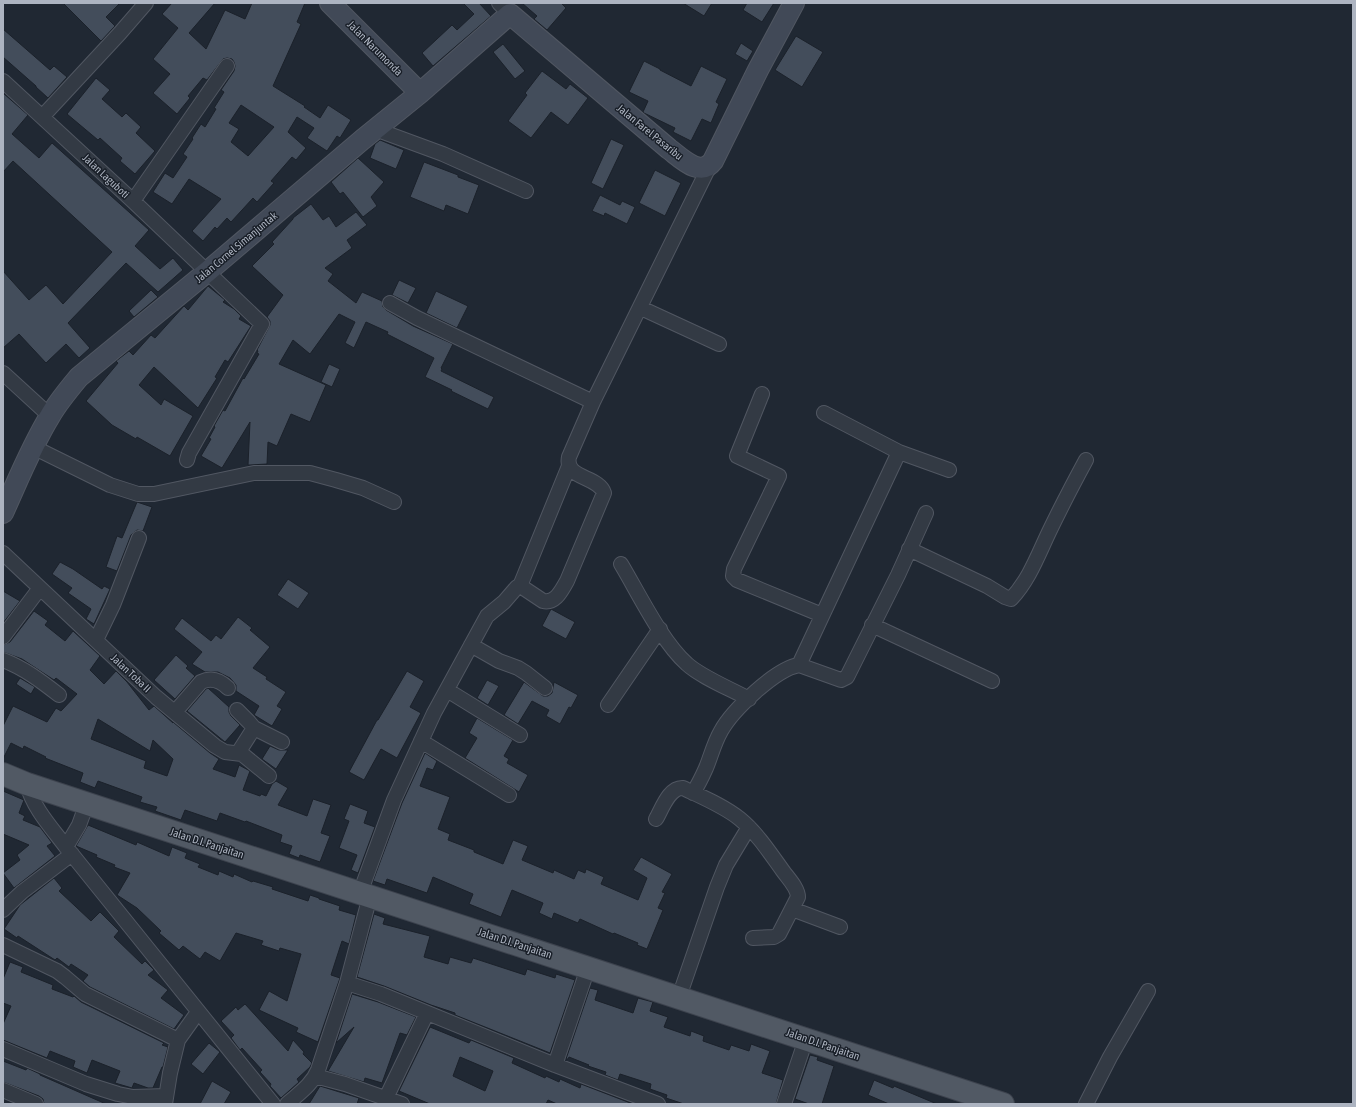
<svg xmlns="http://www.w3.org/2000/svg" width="1356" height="1107" font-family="'Asap Condensed',sans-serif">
<rect width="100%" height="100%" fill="#202833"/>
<path fill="#434d5b" stroke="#1b212a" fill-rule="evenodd" d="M63,3H120L106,17L115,26L101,41Z
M172,3H215L189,33L206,49L225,10L245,19L252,3H305L297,22L301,24L273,86L305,106L304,107L320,118L328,105L351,120L340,138L337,136L327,151L307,138L314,128L297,117L288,132L306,148L296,160L292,157L271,181L274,183L257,202L253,198L231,222L227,218L217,229L215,227L203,241L192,231L221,199L189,179L172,204L153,192L165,173L173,178L187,157L183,154L193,139L192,138L201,124L205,127L216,109L214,108L224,92L221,90L234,71L235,66L234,62L232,59L227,58L223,59L207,80L203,78L188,96L190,98L177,114L153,93L170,74L153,59L178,28L162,14ZM241,105L274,127L248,156L231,142L239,129L229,123Z
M463,3H479L491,16L433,66L422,53L452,25L457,30L474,14Z
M522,3H561L566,8L547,30L534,19L537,16Z
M683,3H712L704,16Z
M747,3H774L762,22L743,10Z
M3,29L50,70L54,66L67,77L48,98L36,87V86L3,57Z
M796,36L823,52L802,87L775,70Z
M741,43L753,51L747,61L735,54Z
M503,44L525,71L515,79L493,52Z
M644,61L660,69V70L691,86L701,66L727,79L716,102L719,104L711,123L702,119L691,141L673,132L675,128L644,113L643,112L648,101L629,92Z
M542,71L566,89L570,84L588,98L568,125L551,112L531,138L508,121L527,95L525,93Z
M96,78L110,90L102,99L122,117L126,113L141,127L136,133L155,151L135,174L120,161L122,158L100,138L98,140L67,114Z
M3,93L28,115L12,134L39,158L52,143L149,230L135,246L160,269L173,258L183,270L158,292L126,263L68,323L90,348L79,358L66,344L46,363L19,334L3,348V271L29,300L46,285L63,304L112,252L13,161L3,172Z
M611,139L624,145L603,189L591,183Z
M380,140L404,150L396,169L370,158L375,144Z
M358,158L384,182L371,197L377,206L363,217L343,192L340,194L331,182Z
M424,162L458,175V177L479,185L468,214L446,205L444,211L410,197Z
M655,170L681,183L665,216L639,203Z
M600,195L620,205L622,201L635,207L627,224L605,213L604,216L592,211Z
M311,204L323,220L329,216L336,227L356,212L367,225L347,240L352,248L325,268L333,274L328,281L356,303L362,292L382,301L383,307L386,310L413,326L453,344L441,368L442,369L441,371L494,397L488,409L451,391L452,390L425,377L434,358L387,334L388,332L366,322L354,348L345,343L355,322L339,314L310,354L293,340L279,364L326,385L310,422L291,414L277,446L268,442L267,464L250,465H248L250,422L222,468L201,456L211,439L209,438L215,427L214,426L223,410L225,411L243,378L244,379L259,354L257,353L258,351L257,350L270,325V321L267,317L283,295L252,266L274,244L272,242L293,219V218Z
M399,280L416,288L408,303L392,295Z
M208,286L225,300L223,302L234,309L241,316L239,319L251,326L228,362L225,360L215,377L217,378L198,408L154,367L139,385L161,405L164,399L193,416L170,456L137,437L136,439L112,425L86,401L118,363L116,361L129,351L133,355L151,335L155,338L184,306L188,310Z
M151,290L158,297L134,317L129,311Z
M436,291L468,306L457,328L426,313Z
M329,364L340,369L332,387L321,382Z
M137,502L152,507L143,531L137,530L131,535L117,571L106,567L117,536L122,538Z
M60,562L73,569L102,589L104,586L110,589L94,624L86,619L91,609L68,593L72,588L52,574Z
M288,579L309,593L298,609L277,595Z
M3,591L20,601L3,623Z
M551,609L575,622L566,639L542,626Z
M34,611L48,621L45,625L65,641L73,631L100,656L90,670L104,684L116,671L127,682L149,710L154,706L173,723V722L210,753L219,759L213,769L235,777L239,765L250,771L243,790L260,796L261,794L266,796L272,784L276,781L288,788L278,805L307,816L313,799L331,805L321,833L330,836L320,862L300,855L299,858L289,854L292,846L280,842L282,835L246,821L245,822L220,813L217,821L185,810L181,820L155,811L157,807L140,802L142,797L98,781L95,788L80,782L83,773L45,758L46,757L24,746L23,749L11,743L3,759V726L13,706L47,722L56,708L61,711L77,694L56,678L54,680L22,659L3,652V645L10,642ZM98,719L150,751L153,740L173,759L167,776L144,768L146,761L91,739Z
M238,617L252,628L250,630L270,647L253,668L267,677L266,679L286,692L277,706L282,709L272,726L254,715L259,706L236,691V685L230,678L218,672H205L192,664L202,652L174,629L182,618L211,641L216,635L221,639Z
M176,655L188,666L186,668L195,676L175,699L154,680Z
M407,671L424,681L410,707L421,713L397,758L381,749L364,780L349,772L377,720H378Z
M20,678L35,687L31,694L16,684Z
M487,680L499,686L488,705L477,698Z
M524,682L543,696H548L552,693L554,682L578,695L571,708L569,707L560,724L546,716L549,710L532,701L518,724L504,715Z
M208,688L229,707V712L231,716L240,725L225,742L187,711L206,689Z
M477,718L513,740L504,756L509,759L507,763L528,775L519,792L465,758L477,738L469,733Z
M270,746L279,750H288L276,769L262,759Z
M425,753L437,761L433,770L427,768L420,786L450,797L438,829L450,834L448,840L474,850V852L503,864L513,840L528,846L522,860L553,873L554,870L574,879L578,870L585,873L586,869L604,877L601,884L638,900L647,878L633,870L641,857L672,874L662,892L665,893L658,908L663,910L647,949L637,945L638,943L614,933L613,934L580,919L578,923L554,913L552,919L539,913L543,903L512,890L501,917L469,904L473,894L433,877L427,893L387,879L385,885L373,881L402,803Z
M3,791L24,800L19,813L25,816L23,820L40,827L52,843L47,846L55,856L14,888L3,873L20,860L17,855L29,845L3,834Z
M350,804L368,811L364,823L375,827L358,873L351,870L357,855L339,848L349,821L344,819Z
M88,825L136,845L137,842L169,856L172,847L187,853L185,858L200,864L198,867L218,875L219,871L233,877L234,874L252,882L253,881L273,887L272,889L308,901L310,895L319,898V899L340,906L339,910L356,915L349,944L342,941L331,975L340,978L318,1042L296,1032L298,1028L259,1010L269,991L287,1001L301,954L280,948L279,951L261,945L263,941L236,933L220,961L205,952L200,959L183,946L179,950L159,933L161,931L137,908L117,895L130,873L114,867L115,865L96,857L97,855L76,846Z
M54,878L62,888L59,891L91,921L100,912L119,931L114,937L142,964L145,961L154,970L148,975L168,990L161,998L184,1015L174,1029L90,987L83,981L88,975L71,964L69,967L57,958L55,960L18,936L17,938L4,929L20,905Z
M374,914L385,918L383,924L430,936L424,957L448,964L450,957L471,963L473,958L525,975L527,969L555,978L556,974L575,980L550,1053L455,1015V1013L431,1005L384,986L357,977Z
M10,962L23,967L21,972L53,985L52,989L73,997L74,996L81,1002L164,1043L162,1045L168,1047L163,1067H162L153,1088H148L134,1083L132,1088L115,1083L120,1071L92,1060L87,1073L73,1067L75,1061L50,1051L47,1058L3,1040V1024L11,1006L3,1003V979Z
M590,988L598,990L595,1000L633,1013L638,998L653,1002L650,1011L668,1017L664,1027L690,1036L691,1031L704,1036L703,1041L729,1050L731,1045L749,1051L751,1044L770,1051L762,1073L783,1080L776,1104H684L666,1098L667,1095L650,1089L651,1084L620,1074L618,1080L605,1075L606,1072L588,1066L589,1065L569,1057L568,1059H566Z
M352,994L378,1002L416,1017L407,1035L400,1033L382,1083L365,1078L364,1082L328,1071L354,1027L336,1043Z
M245,1004L288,1051L293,1040L304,1052L303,1054L312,1063L310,1067L297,1079L299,1082L281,1098L270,1086L271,1084L260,1072L262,1070L242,1048L240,1050L231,1038L234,1035L221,1021L236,1007L238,1010Z
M430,1027L469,1043L471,1040L514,1058L512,1063L545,1078L546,1076L559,1082L560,1079L580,1088L581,1084L633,1104H557L548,1100L546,1104H430L399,1091ZM460,1057L493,1071L485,1091L453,1076Z
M209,1043L220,1052L203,1074L191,1064Z
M810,1055L818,1057L817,1060L834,1066L822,1104H809L795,1099Z
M3,1061L26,1070L27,1068L40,1074V1075L106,1104H44L43,1099L39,1096L3,1082Z
M874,1080L893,1088L894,1086L937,1104H889L868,1095Z
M212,1081L231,1092L224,1104H200Z
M320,1086L359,1098L357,1104H309Z"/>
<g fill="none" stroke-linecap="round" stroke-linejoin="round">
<defs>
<path id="street" d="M499,3L510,14
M3,81L133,201L262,324L189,453L187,460
M42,117L120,33L146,3
M375,129L443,154L526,191
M133,201L227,66
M390,303L417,318L593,402
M641,308L719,344
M3,373L50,416
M762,394L737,456L779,476L734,569L733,576L737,580L822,615
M824,413L899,452
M33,447L110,485L138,494H154L254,473H310L336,480L363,488L394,502
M909,549L987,586L1005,597L1011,599C1029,580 1038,555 1049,532C1061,507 1073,484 1086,460
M3,553L156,697L215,746L225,752L242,754L269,776
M621,564C639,594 662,642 687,664C701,677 731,689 749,699
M520,586L569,466
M872,625L992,681
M3,637L40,588
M96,640L113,605L139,538
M471,645L499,661L518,668L526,673L545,688
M3,660C24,668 41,681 59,695
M799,665L899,452L949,470
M447,690L520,735
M608,705L660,629
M237,710L249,722L254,728L282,742
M175,712L201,682C211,677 220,680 228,688
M421,741L509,795
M238,753L254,728
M27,784C33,808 51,827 66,847L273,1104
M693,793C698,785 702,777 706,768C711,756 714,743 721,731C732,711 775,669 799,665L841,680L847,677L898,575L926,513
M656,819C662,809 669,787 683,788C702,797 724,806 740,819C757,833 770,853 783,871C788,878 798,888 798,897L779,934L774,937L753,938
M66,847L79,825L87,803
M360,893L394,800L434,713L487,616L504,602L517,587H522L543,601C556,604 562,589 567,581L604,493C599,476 564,479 569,457L593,402L710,165
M792,909L840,927
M3,910L22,892L72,854
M3,945L57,971L65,977L85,994L178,1040
M347,983L381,994L555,1065L658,1104
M679,997L717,887L726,865L749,827
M3,1049L86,1084L118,1094L133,1097L166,1096
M555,1065L588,968
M315,1076L345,1084L402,1104
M3,1090L36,1104
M386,1098L427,1013
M165,1104L170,1073L178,1040L198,1012
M287,1104C298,1094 312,1085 318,1070L347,983L370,896
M784,1104L806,1039
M1086,1104L1110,1057L1148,991"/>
<path id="secondary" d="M330,3L420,93
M3,513C18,480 31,447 50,416C58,402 69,389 79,377L207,272L362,140L420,93L510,14L669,149C681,158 700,178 713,161L758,70L794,3"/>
<path id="primary" d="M3,774L27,784L1003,1104"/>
</defs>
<use href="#street" stroke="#515762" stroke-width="16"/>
<use href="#secondary" stroke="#515762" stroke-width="22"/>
<use href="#primary" stroke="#3d434e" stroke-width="24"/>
<use href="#street" stroke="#333a44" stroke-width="14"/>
<use href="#secondary" stroke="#414957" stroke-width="20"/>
<use href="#primary" stroke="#515964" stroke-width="22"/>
</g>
<g text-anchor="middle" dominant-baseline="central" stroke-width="3" stroke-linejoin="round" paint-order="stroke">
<g font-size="11" fill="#adb4c1" stroke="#191f28">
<text transform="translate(375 48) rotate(45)">Jalan Narumonda</text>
<text transform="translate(650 132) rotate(39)">Jalan Farel Pasaribu</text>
<text transform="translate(106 176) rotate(43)">Jalan Laguboti</text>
<text transform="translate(236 247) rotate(-40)">Jalan Cornel Simanjuntak</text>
<text transform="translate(131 673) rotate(43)">Jalan Toba II</text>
<text transform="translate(207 843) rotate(18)">Jalan D.I. Panjaitan</text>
<text transform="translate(515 943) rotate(18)">Jalan D.I. Panjaitan</text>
<text transform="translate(823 1044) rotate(19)">Jalan D.I. Panjaitan</text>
</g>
</g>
<rect width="1356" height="1107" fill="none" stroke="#adb4c1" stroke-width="8"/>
</svg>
